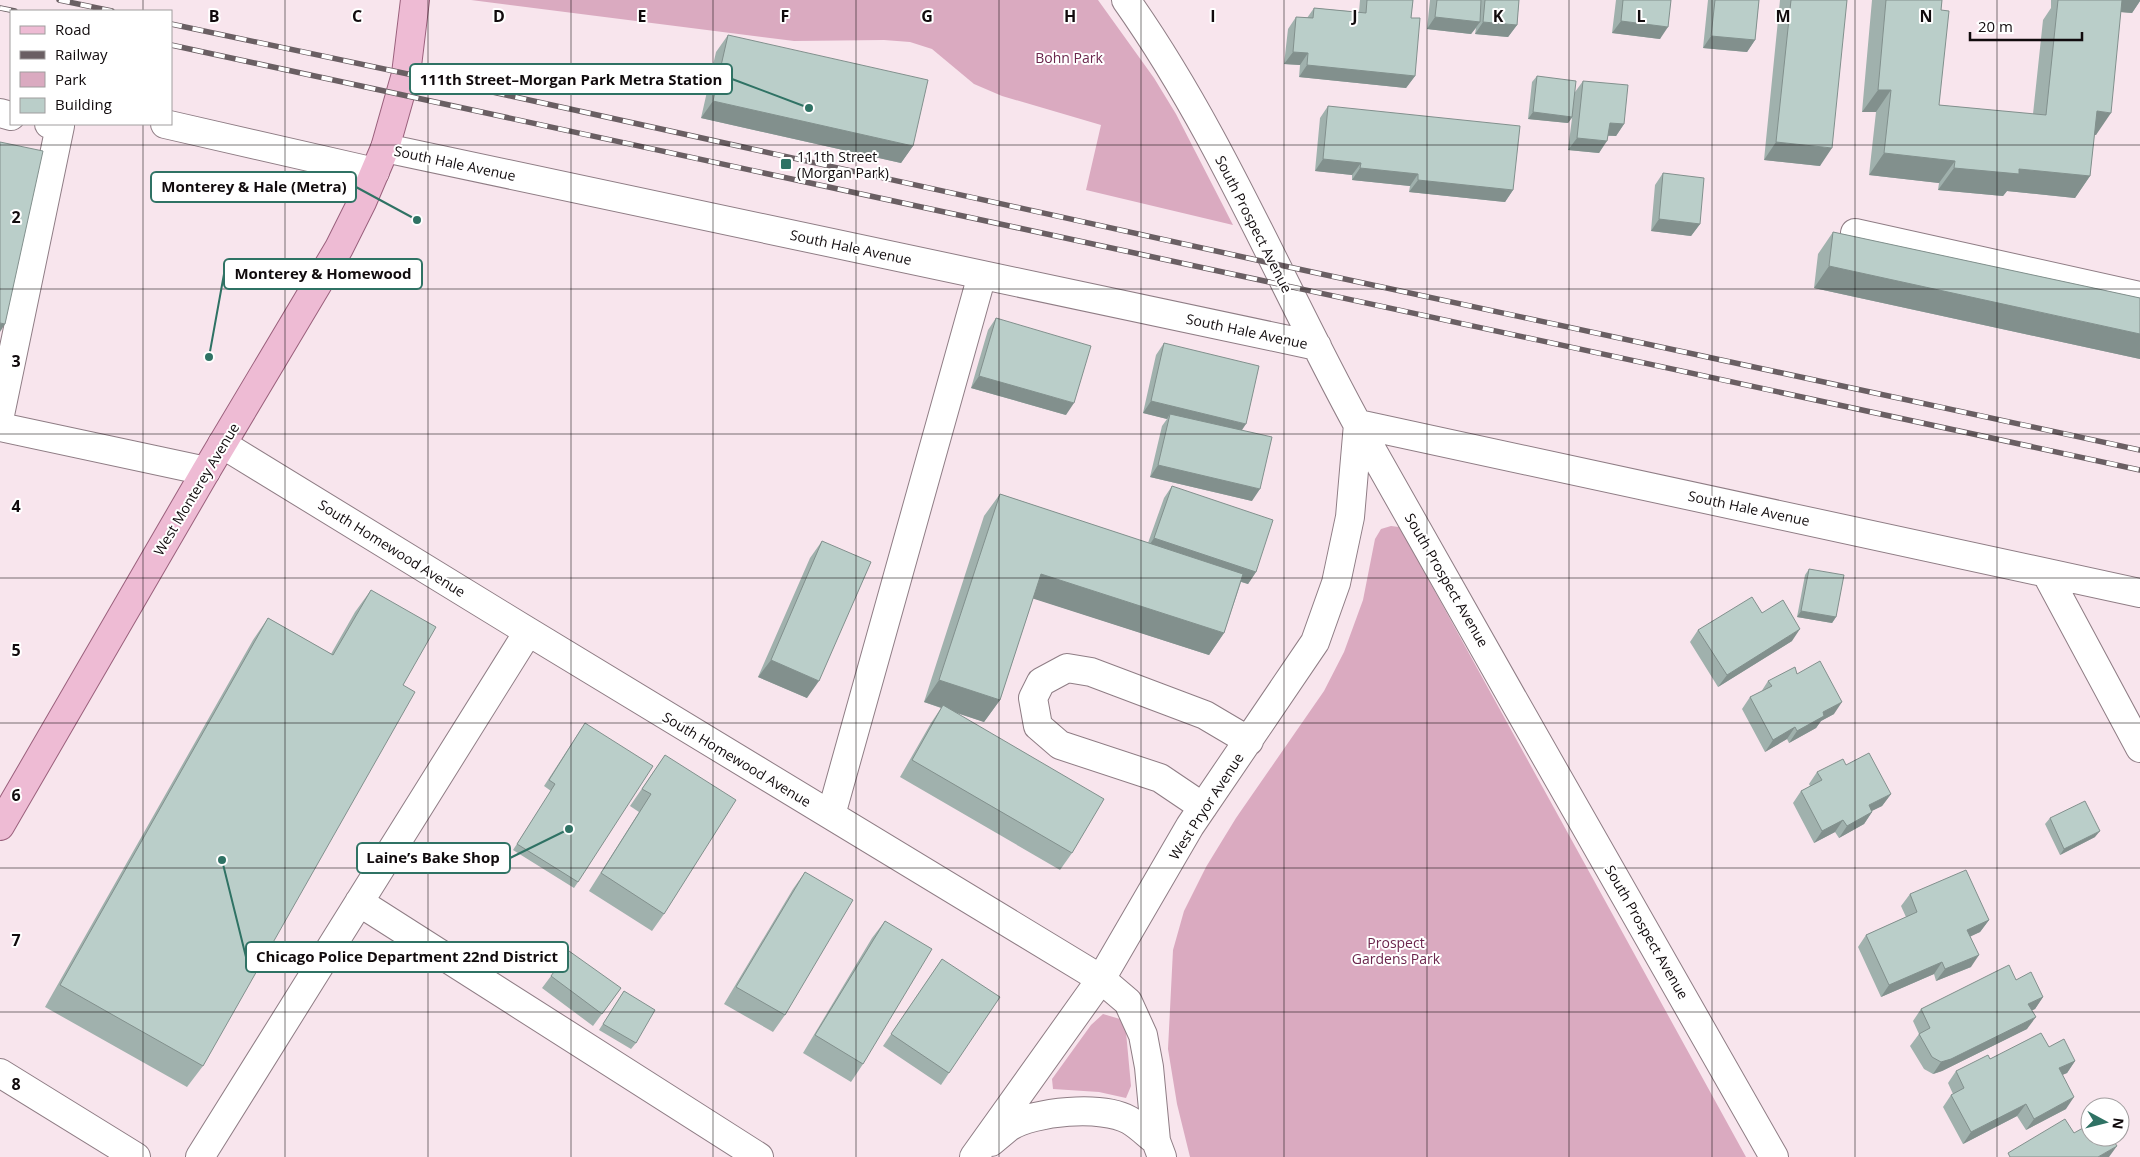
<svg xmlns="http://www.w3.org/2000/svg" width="2140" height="1157" font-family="'Open Sans',sans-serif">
<rect width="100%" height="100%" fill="#f8e5ed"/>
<path fill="#daaac0" d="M471,0H1098L1154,78L1176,114L1233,225L1086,190L1101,125L1002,96L974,84L932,49L910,42L884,40L794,41Z
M1391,526L1399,527L1405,537L1746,1157H1190L1177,1104L1168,1049L1173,950L1184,911L1206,867L1236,818L1324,691L1344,652L1363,600L1375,539L1381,529Z
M1103,1014L1120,1019L1126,1032L1131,1086L1126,1098L1099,1092L1053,1089L1052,1079L1091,1025Z"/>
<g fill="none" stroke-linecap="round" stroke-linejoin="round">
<defs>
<path id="minor" d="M1126,0C1220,133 1281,285 1359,427C1496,671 1636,914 1774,1157
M0,113L11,116
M165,124L375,172
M385,148L1317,346
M1855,233L2140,296
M0,415L60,126L49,124
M0,427L206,471
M222,444L519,626L1101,979L1128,1002L1143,1035L1149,1067L1156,1141L1162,1157
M2046,573L2140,748
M1203,807L1160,778L1060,745L1038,726L1033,698L1041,682L1067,668L1091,672L1205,715L1249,741
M831,815L982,275
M359,902L759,1157
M0,1073L136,1157
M991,1142C997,1137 1003,1132 1009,1127C1034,1111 1102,1105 1129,1120C1138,1125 1147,1134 1156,1141
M200,1157L528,632
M974,1157L1101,979L1190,826L1315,642L1336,583L1350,517L1358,424L2140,593"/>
<path id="major" d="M0,826L206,471L339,248L362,202L385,148L406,74L415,0"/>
</defs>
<use href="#minor" stroke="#8f7d85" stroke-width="30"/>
<use href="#major" stroke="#9a607c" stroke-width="30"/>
<use href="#minor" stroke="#fff" stroke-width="28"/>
<use href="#major" stroke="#eebbd4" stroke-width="28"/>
<defs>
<path id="rail" d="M59,0L112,11
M0,8L15,11
M171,24L479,89L1275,264L2140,450
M171,45L2140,470"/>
</defs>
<use href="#rail" stroke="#6a5f63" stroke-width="5.5"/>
<use href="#rail" stroke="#fff" stroke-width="4" stroke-dasharray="11" stroke-linecap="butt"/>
</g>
<path fill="#a0b1ad" d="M1360,0H1413L1411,18L1415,76L1406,88L1299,77L1300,65L1284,64L1288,29L1296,17L1307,18L1314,8L1359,12Z
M1430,0H1519L1517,25L1508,37L1475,34L1476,28L1471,34L1427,29Z
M1616,0H1671L1660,39L1612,33Z
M1708,0H1759L1755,40L1747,52L1703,48Z
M1780,0H1847L1820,166L1764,160Z
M1872,0H1942L1941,10L1939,105L2033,114L2043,20L2051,8V0H2140V1L2132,13L2121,12L2096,135H2094L2090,176L2075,198L2007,191L2003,196L1938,190L1939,183L1869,175L1876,112H1862Z
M728,35L913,146L901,163L701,118L716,52Z
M1537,76L1575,92L1583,81L1624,124L1616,136H1608L1599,153L1568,150L1572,118L1568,123L1528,119L1532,82Z
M1328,106L1513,190L1505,202L1409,192L1410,186L1352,180V175L1315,171L1320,118Z
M1663,173L1700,224L1691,236L1651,231L1655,185Z
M1833,232L2140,298V359L1814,288L1818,254Z
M996,318L1066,415L971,388L988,330Z
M1164,343L1241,430L1252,501L1150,477L1162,426L1167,419L1143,413L1156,355Z
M1172,486L1256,572L1248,584L1241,582L1224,633L1209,655L1033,598L1000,700L984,722L954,712L1072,853L1060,870L900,777L931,723L941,708L924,702L984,516L1000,494L1148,543L1164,498Z
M822,541L807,698L758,677L810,558Z
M1809,569L1836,617L1832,623L1797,617L1805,575Z
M371,590L403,685L203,1066L187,1087L45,1007L253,640L268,618L331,654L355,612Z
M1762,613L1792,641L1718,687L1690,642L1698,630Z
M1797,674L1834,714L1821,721L1816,728L1789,743L1787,739L1765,752L1742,709L1750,697L1761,692L1768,681Z
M581,729L578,882L574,888L513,850L551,791L544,786Z
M665,755L664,914L652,931L589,891L639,812L630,806Z
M1817,772L1891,794L1882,806L1871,811L1872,812L1864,824L1839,838L1835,832L1814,843L1793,803L1801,791L1810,786L1809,784Z
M2050,818L2095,837L2060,855L2045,824Z
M805,872L785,1015L773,1032L724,1004L793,889Z
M1910,894L1989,920L1980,932L1970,936L1971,967L1936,981L1934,974L1881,997L1858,947L1866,935L1906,917L1901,906Z
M885,921L863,1064L851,1082L803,1053L872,938Z
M942,959L949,1073L941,1085L883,1046Z
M551,976L621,988L593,1026L542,988Z
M2016,980L2043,997L2035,1009L2032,1010L2027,1029L1942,1071L1933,1074L1924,1069L1910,1046L1919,1034L1913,1021L1921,1009Z
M624,991L636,1043L631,1049L599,1030Z
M2049,1047L2075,1061L2067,1073L2062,1075L2066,1109L2026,1130L2017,1116L1963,1144L1943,1107L1951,1095L1953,1094L1948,1083L1956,1071L1990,1059Z"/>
<path fill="#82908d" d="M2115,0H2140V1L2132,13L2108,11Z
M1435,17L1480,22L1471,34L1427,29Z
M1621,21L1668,27L1660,39L1612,33Z
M1483,22L1517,25L1508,37L1475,34Z
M1711,36L1755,40L1747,52L1703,48Z
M1293,52L1308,53L1300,65L1284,64Z
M1307,65L1415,76L1406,88L1299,77Z
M1878,90H1891L1876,112H1862Z
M713,101L913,146L901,163L701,118Z
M2097,111L2111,113L2096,135L2081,133Z
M1533,112L1572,117L1568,123L1528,119Z
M1610,123L1624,124L1616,136L1602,135Z
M1577,138L1607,141L1599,153L1568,150Z
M1776,142L1832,148L1820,166L1764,160Z
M1884,153L1955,161L1939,183L1869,175Z
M1323,159L1361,163L1352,175L1315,171Z
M1360,168L1418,174L1410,186L1352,180Z
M1954,168L2019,169L2090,176L2075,198L2007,191L2003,196L1938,190Z
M1418,180L1513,190L1505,202L1409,192Z
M1659,219L1700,224L1691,236L1651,231Z
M1829,266L2140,334V359L1814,288Z
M0,323L5,324L0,332Z
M979,376L1074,403L1066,415L971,388Z
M1151,401L1246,424L1238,436L1170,414L1167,419L1143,413Z
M1158,465L1260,489L1252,501L1150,477Z
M1154,538L1256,572L1248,584L1146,550Z
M1041,574L1224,633L1209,655L1025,596Z
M1801,611L1836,617L1832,623L1797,617Z
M1800,629L1792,641L1718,687L1727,675Z
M771,660L819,681L807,698L758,677Z
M939,680L1000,700L984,722L924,702Z
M1842,702L1834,714L1821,721L1816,728L1789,743L1797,731L1823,712Z
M1795,727L1787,739L1765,752L1773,740Z
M1891,794L1882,806L1860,817L1869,805Z
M1872,812L1864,824L1839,838L1847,826Z
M1843,820L1835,832L1814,843L1822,831Z
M2100,831L2095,837L2060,855L2064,849Z
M1989,920L1980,932L1959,942L1967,930Z
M1979,955L1971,967L1936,981L1945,969Z
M1942,962L1934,974L1881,997L1889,985Z
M2043,997L2035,1009L2020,1016L2028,1004Z
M2036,1017L2027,1029L1942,1071L1933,1074L1941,1062Z
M2075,1061L2067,1073L2050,1080L2059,1068Z
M2074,1097L2066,1109L2026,1130L2034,1119Z
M2026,1104L2017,1116L1963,1144L1971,1132Z
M2117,1146L2109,1157H2098Z"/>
<path fill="#bacec9" stroke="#82908d" d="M1367,0H1413L1411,18H1420L1415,76L1307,65L1308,53L1293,52L1296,17L1313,18L1314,8L1366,13Z
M1437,0H1481L1480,22L1435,17Z
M1485,0H1519L1517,25L1483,22Z
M1623,0H1671L1668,27L1621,21Z
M1715,0H1759L1755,40L1711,36Z
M1791,0H1847L1832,148L1776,142Z
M1886,0H1942L1941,10L1949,11L1939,105L2046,115L2058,0H2122L2111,113L2097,111L2090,176L2019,169V174L1954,168L1955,161L1884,153L1891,90H1878Z
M728,35L928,80L913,146L713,101Z
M1537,76L1576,81L1572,117L1533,112Z
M1583,81L1628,85L1624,124L1610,123L1607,141L1577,138Z
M1328,106L1520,126L1513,190L1418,180V174L1360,168L1361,163L1323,159Z
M0,142L43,151L5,324L0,323Z
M1663,173L1704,178L1700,224L1659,219Z
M1833,232L2140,298V334L1829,266Z
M996,318L1091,346L1074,403L979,376Z
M1164,343L1259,366L1246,424L1151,401Z
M1170,414L1272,437L1260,489L1158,465Z
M1172,486L1273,520L1256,572L1154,538Z
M1000,494L1243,574L1224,633L1041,574L1000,700L939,680Z
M822,541L871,562L819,681L771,660Z
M1809,569L1844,575L1836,617L1801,611Z
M371,590L436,627L403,685L415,692L203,1066L60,985L268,618L333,655Z
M1752,597L1762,613L1783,600L1800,629L1727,675L1698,630Z
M1820,661L1842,702L1823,712L1824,716L1797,731L1795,727L1773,740L1750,697L1772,686L1768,681L1795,667L1797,674Z
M943,705L1104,799L1072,853L912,760Z
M585,723L653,766L578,882L517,844L555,784L549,780Z
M1869,753L1891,794L1869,805L1872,812L1847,826L1843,820L1822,831L1801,791L1822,780L1817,772L1843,759L1846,765Z
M665,755L736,800L664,914L601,873L651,794L642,789Z
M2085,801L2100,831L2064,849L2050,818Z
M1966,870L1989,920L1967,930L1979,955L1945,969L1942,962L1889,985L1866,935L1917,912L1910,894Z
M805,872L853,900L785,1015L736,987Z
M885,921L932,949L863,1064L815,1035Z
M569,951L621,988L602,1014L551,976Z
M942,959L1000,997L949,1073L891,1034Z
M2009,965L2016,980L2031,972L2043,997L2028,1004L2036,1017L1951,1059L1941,1062L1932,1057L1919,1034L1930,1028L1921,1009Z
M624,991L655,1010L636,1043L603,1024Z
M2041,1033L2049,1047L2064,1039L2075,1061L2059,1068L2074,1097L2034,1119L2026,1104L1971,1132L1951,1095L1964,1088L1956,1071L1988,1055L1990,1059Z
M2065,1119L2074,1133L2090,1124V1137H2111L2117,1146L2098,1157H2010L2008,1153Z"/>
<path fill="none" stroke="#110b0d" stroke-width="1" stroke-opacity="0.55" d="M143,0V11M285,0V1157M428,0V1157M571,0V1157M713,0V1157M856,0V1157M999,0V1157M1141,0V1157M1284,0V1157M1427,0V1157M1569,0V1157M1712,0V1157M1855,0V1157M1997,0V1157M143,124V1157M0,145H2140M0,289H2140M0,434H2140M0,578H2140M0,723H2140M0,868H2140M0,1012H2140"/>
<rect fill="#2f7264" stroke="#fff" stroke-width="2" x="780" y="158" width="12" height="12" rx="2.5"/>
<g text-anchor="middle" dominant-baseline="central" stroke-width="4" stroke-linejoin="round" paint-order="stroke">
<g font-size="14" fill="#6b254c" stroke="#fff">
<text x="1069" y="57">Bohn Park</text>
<text x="1396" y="942">Prospect<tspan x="1396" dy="16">Gardens Park</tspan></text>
</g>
<g font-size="14" fill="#110b0d" stroke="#fff" text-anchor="start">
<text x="797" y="156">111th Street<tspan x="797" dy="16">(Morgan Park)</tspan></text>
</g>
<g font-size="14" fill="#110b0d" stroke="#fff">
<text transform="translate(455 163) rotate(12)">South Hale Avenue</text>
<text transform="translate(1254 224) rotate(63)">South Prospect Avenue</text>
<text transform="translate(851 247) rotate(12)">South Hale Avenue</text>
<text transform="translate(1247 331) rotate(12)">South Hale Avenue</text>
<text transform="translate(196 489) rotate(-59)">West Monterey Avenue</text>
<text transform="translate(1749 508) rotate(12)">South Hale Avenue</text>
<text transform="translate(392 548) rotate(32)">South Homewood Avenue</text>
<text transform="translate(1447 580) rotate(60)">South Prospect Avenue</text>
<text transform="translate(737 759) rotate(31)">South Homewood Avenue</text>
<text transform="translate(1206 806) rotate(-57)">West Pryor Avenue</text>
<text transform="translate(1647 932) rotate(60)">South Prospect Avenue</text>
</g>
</g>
<g font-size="16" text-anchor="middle" font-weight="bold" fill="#110b0d" stroke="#fff" stroke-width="4" stroke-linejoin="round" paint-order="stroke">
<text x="214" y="22">B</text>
<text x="357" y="22">C</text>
<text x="499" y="22">D</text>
<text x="642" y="22">E</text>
<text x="785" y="22">F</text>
<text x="927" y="22">G</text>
<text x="1070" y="22">H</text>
<text x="1213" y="22">I</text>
<text x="1355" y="22">J</text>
<text x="1498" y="22">K</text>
<text x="1641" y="22">L</text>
<text x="1783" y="22">M</text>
<text x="1926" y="22">N</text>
<text x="16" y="223">2</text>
<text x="16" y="367">3</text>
<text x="16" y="512">4</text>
<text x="16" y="656">5</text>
<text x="16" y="801">6</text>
<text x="16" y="946">7</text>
<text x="16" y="1090">8</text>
</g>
<path fill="none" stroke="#2f7264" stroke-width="2" d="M809 108L732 79M417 220L356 187M209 357L224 274M569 829L510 858M222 860L246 957"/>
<g fill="#2f7264" stroke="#fff" stroke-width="2">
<circle cx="809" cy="108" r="5"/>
<circle cx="417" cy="220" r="5"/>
<circle cx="209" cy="357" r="5"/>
<circle cx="569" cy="829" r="5"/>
<circle cx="222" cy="860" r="5"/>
</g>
<g fill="#fff" stroke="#2f7264" stroke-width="2">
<rect x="410" y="64" width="322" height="30" rx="5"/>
<rect x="151" y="172" width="205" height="30" rx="5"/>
<rect x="224" y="259" width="198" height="30" rx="5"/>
<rect x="357" y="843" width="153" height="30" rx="5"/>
<rect x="246" y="942" width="322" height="30" rx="5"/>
</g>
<g font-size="15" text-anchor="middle" font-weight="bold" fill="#110b0d">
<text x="571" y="85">111th Street–Morgan Park Metra Station</text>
<text x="254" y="192">Monterey &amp; Hale (Metra)</text>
<text x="323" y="279">Monterey &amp; Homewood</text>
<text x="433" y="863">Laine’s Bake Shop</text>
<text x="407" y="962">Chicago Police Department 22nd District</text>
</g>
<rect x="10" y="10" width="162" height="115" fill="#ffffff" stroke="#a09d9e"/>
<rect x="20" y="26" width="25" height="8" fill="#eebbd4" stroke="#a09d9e"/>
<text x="55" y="35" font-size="15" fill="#110b0d">Road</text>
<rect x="20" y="51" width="25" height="8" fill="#6a5f63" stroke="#a09d9e"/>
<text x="55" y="60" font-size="15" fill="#110b0d">Railway</text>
<rect x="20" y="72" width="25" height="15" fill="#daaac0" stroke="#a09d9e"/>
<text x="55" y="85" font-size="15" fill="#110b0d">Park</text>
<rect x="20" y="98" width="25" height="15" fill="#bacec9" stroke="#a09d9e"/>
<text x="55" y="110" font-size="15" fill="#110b0d">Building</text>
<g transform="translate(2105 1122) rotate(97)"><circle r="24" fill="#ffffff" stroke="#a09d9e"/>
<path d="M0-4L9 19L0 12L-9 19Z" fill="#2f7264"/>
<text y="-8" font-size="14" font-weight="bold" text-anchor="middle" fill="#110b0d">N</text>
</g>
<path d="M1970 32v8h112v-8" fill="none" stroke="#110b0d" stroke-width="2.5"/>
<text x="1978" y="32" font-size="15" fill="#110b0d" stroke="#ffffff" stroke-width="4" paint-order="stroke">20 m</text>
</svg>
